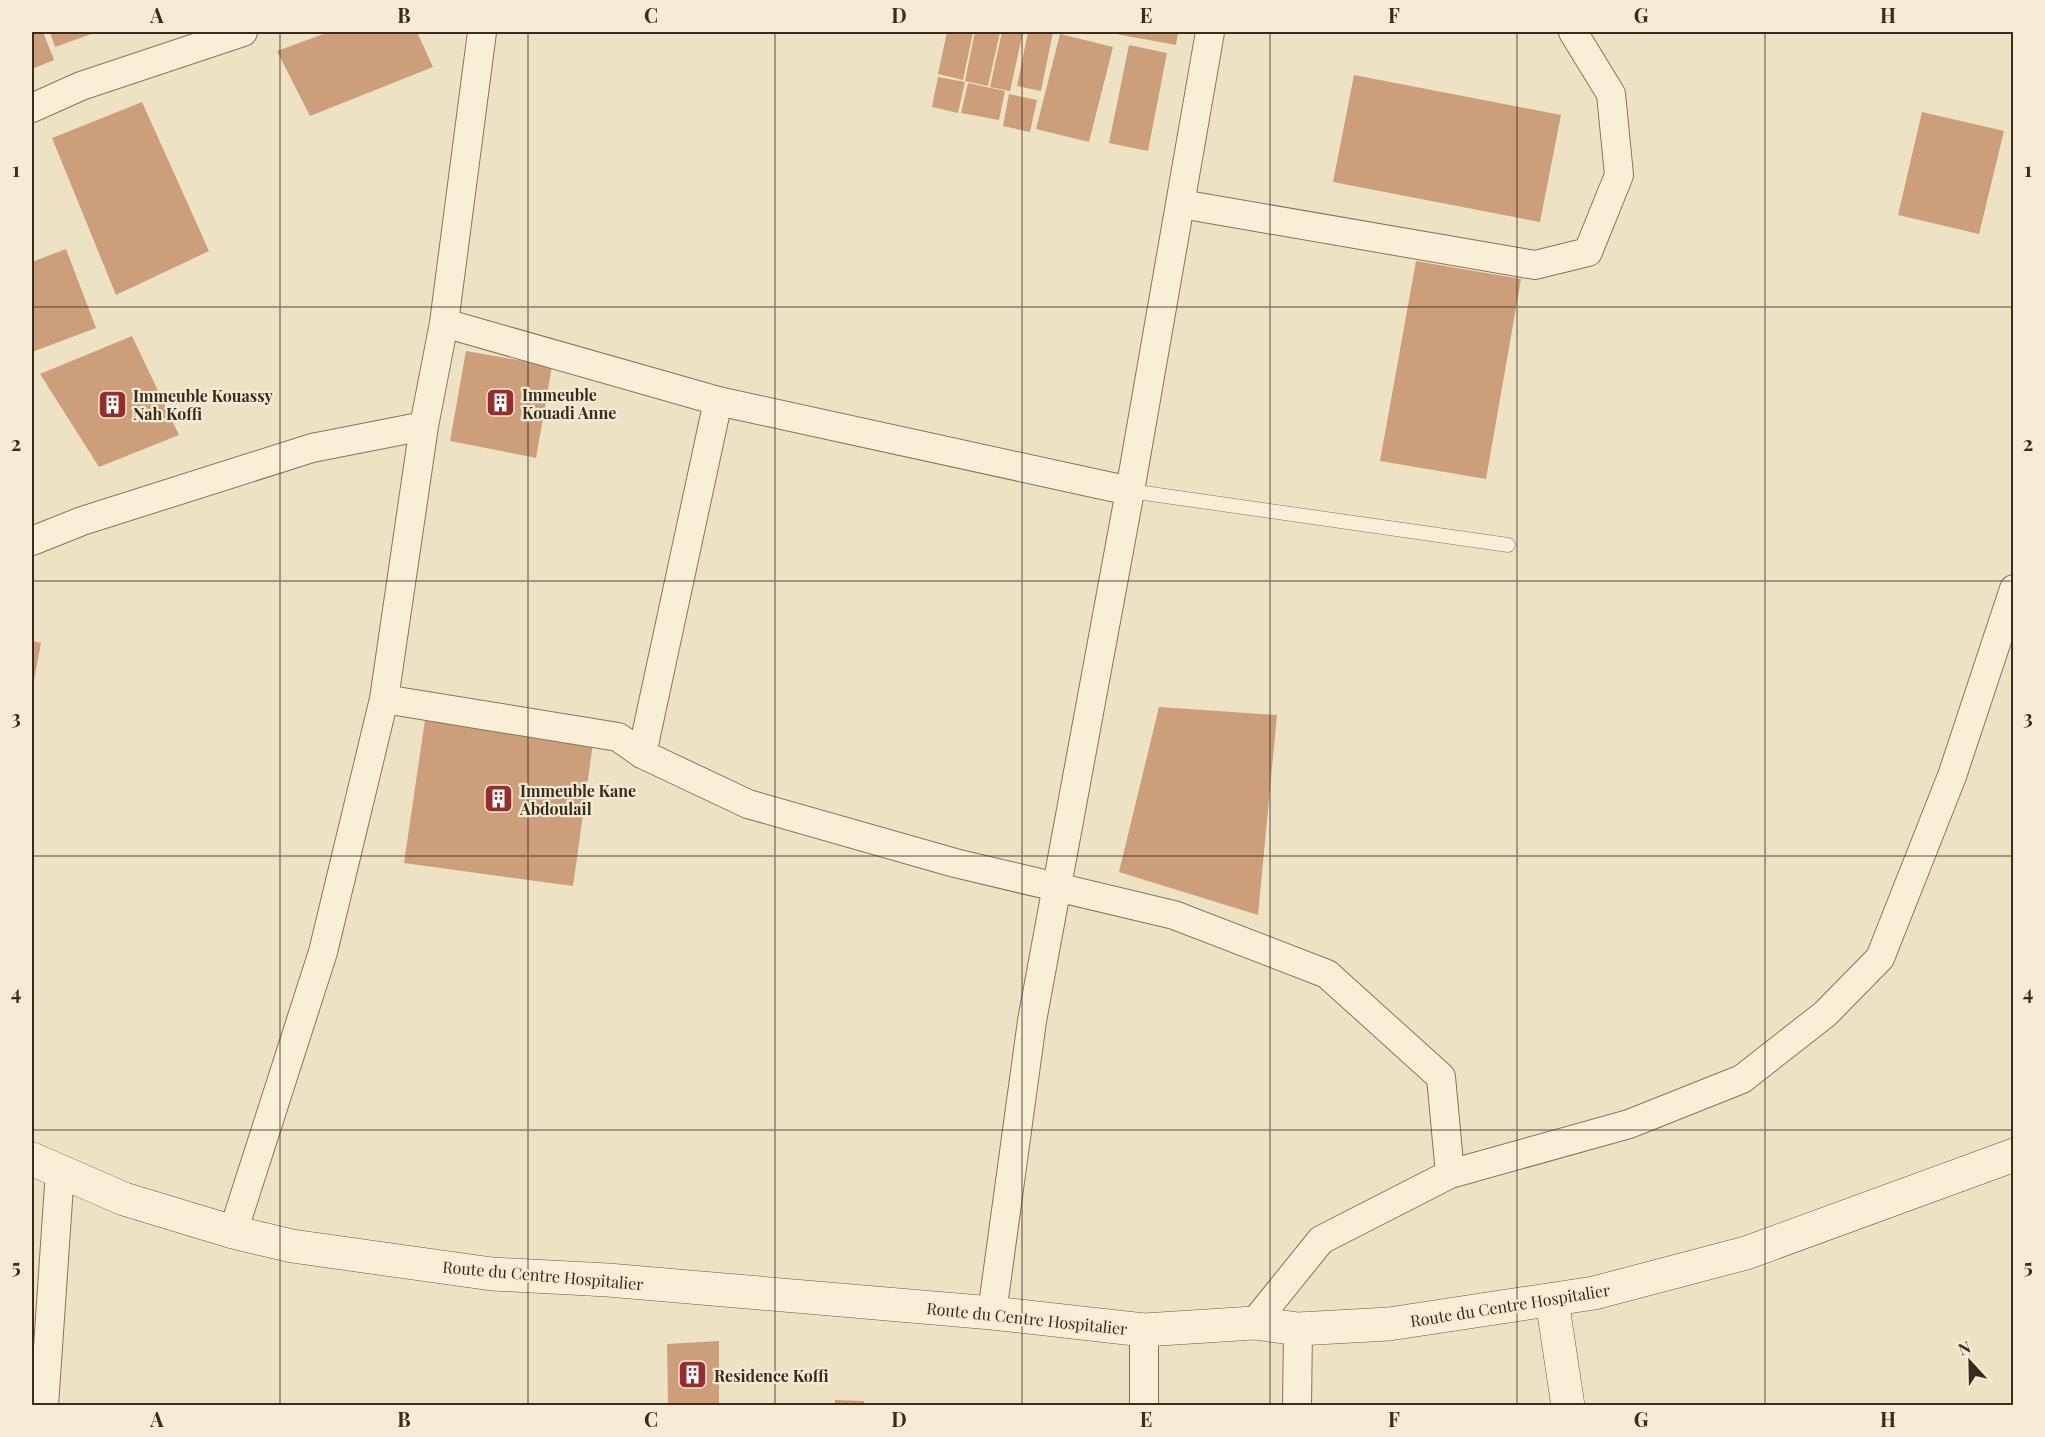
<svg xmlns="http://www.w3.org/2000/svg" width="2045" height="1437" font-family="'Playfair Display',serif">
<rect width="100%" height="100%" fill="#eee2c4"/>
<path fill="#cc9e7a" d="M32,32H43L54,60L32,69Z
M50,32H97L55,47Z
M329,32H417L433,67L310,116L277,51Z
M947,32H973L963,80L938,74Z
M975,32H1000L988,86L965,81Z
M1002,32H1023L1010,91L990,87Z
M1028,32H1053L1041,91L1017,86Z
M1105,32H1178L1176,45Z
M1060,34L1113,47L1089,142L1036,129Z
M1129,45L1167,53L1148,151L1109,143Z
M1354,75L1561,115L1540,222L1333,182Z
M938,77L965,82L958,113L932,107Z
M968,83L1005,91L999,120L961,113Z
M1009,94L1037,100L1030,132L1003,126Z
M142,102L209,251L116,295L52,138Z
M1922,112L2004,131L1979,234L1898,215Z
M66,249L96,328L32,352V262Z
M1416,261L1521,279L1486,479L1380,461Z
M132,336L179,435L99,467L40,374Z
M466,351L552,366L536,458L450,441Z
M32,641L41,643L33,685H32Z
M1159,707L1277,715L1258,915L1119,872Z
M426,713L594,736L573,886L404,863Z
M719,1341V1406H668L667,1344Z
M835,1400L864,1401V1406H835Z"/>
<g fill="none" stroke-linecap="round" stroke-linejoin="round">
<defs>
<path id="lane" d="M1130,491L1508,545"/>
<path id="street" d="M32,108L81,86L243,32
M1181,204L1535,265L1588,252L1619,175L1611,94L1573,32
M444,323L718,401L1130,491
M32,541L82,521L312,448L424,426
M384,699L618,737L642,754L748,804L955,863L1174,915L1327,974L1441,1077L1450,1174
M642,754L718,401
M233,1232L323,952L384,699L424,426L444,323L482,32
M992,1313L1032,1021L1130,491L1210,32
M1254,1323L1321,1240L1450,1174L1629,1124L1742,1079L1825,1014L1880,958L1952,776L2014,589
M44,1406L60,1171
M1144,1406V1330
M1297,1406L1298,1329"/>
<path id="secondary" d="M32,1159L124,1199L233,1232L292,1246L492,1274L608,1280L992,1313L1144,1330L1254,1323L1298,1329L1389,1324L1594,1293L1746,1253L2014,1155
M1552,1300L1568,1406"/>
</defs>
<use href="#lane" stroke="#89745a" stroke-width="15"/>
<use href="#street" stroke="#89745a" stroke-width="30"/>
<use href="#secondary" stroke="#6b553d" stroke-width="34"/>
<use href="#lane" stroke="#f9efd7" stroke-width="14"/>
<use href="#street" stroke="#f9efd7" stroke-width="28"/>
<use href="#secondary" stroke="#f9efd7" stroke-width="33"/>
</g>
<path fill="none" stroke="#392c1e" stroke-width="1.5" stroke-opacity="0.55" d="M280,32V1406M528,32V1406M775,32V1406M1022,32V1406M1270,32V1406M1517,32V1406M1765,32V1406M32,307H2014M32,581H2014M32,856H2014M32,1130H2014"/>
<defs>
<symbol id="building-square" viewBox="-11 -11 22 22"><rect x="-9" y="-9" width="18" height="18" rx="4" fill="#982c2a" stroke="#f6ecd3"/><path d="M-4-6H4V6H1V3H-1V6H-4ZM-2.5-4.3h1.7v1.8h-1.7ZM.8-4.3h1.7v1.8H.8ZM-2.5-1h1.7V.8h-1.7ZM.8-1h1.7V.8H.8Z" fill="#fff"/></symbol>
</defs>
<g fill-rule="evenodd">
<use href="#building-square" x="484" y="386" width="33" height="33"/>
<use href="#building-square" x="96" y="388" width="33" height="33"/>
<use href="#building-square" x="482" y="782" width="33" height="33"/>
<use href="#building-square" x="676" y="1358" width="33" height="33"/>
</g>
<g text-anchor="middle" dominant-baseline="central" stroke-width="4.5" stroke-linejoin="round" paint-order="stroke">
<g font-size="16" font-weight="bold" fill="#392c1e" stroke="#f6ecd3" text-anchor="start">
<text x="522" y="394">Immeuble<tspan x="522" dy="18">Kouadi Anne</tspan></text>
<text x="133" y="395">Immeuble Kouassy<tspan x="133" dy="18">Nah Koffi</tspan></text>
<text x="520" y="790">Immeuble Kane<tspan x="520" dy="18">Abdoulail</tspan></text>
<text x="714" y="1375">Residence Koffi</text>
</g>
<g font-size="16" fill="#392c1e" stroke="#f6ecd3">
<text transform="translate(543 1275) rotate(5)">Route du Centre Hospitalier</text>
<text transform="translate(1510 1305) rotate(-9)">Route du Centre Hospitalier</text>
<text transform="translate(1027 1318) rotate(6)">Route du Centre Hospitalier</text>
</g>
</g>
<rect width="2045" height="1437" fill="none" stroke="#f6ecd3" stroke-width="66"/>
<g transform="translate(1970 1362) rotate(338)" stroke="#f6ecd3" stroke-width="4.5" paint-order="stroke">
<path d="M0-4.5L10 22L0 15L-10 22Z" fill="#392c1e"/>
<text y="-9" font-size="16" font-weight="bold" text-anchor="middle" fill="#392c1e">N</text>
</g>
<rect x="33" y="33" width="1979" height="1371" fill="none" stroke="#392c1e" stroke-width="2"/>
<g font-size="20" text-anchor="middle" font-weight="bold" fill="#392c1e">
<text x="157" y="23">A</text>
<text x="404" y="23">B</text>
<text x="651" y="23">C</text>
<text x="899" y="23">D</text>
<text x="1146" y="23">E</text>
<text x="1394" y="23">F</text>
<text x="1641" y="23">G</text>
<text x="1888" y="23">H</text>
<text x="16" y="177">1</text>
<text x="2028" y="177">1</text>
<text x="16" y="451">2</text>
<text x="2028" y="451">2</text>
<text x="16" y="725">3</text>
<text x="2028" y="725">3</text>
<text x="16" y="1000">4</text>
<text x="2028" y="1000">4</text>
<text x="16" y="1274">5</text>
<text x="2028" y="1274">5</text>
<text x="157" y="1427">A</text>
<text x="404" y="1427">B</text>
<text x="651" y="1427">C</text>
<text x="899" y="1427">D</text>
<text x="1146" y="1427">E</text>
<text x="1394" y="1427">F</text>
<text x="1641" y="1427">G</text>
<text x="1888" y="1427">H</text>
</g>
</svg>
